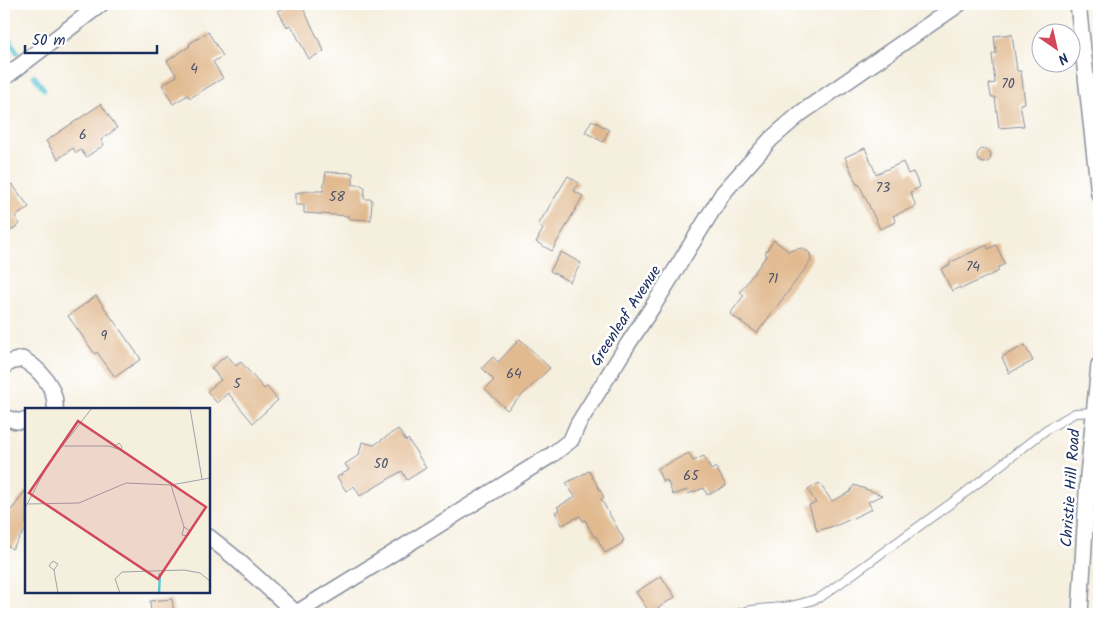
<svg xmlns="http://www.w3.org/2000/svg" width="1103" height="618" font-family="Kalam,sans-serif">
<rect width="100%" height="100%" fill="#fff"/>
<filter id="ink" filterUnits="userSpaceOnUse"><feTurbulence type="fractalNoise" baseFrequency=".02" numOctaves="2"/><feDisplacementMap in="SourceGraphic" scale="10" xChannelSelector="R" yChannelSelector="G"/><feConvolveMatrix kernelMatrix="1 2 1 2 8 2 1 2 1" color-interpolation-filters="sRGB"/></filter>
<filter id="wash" filterUnits="userSpaceOnUse"><feTurbulence type="fractalNoise" baseFrequency=".0096" numOctaves="4" result="noise"/><feDisplacementMap in="SourceGraphic" scale="20" xChannelSelector="R" yChannelSelector="G"/><feGaussianBlur stdDeviation="1.12" result="paint"/><feColorMatrix in="noise" values="0 0 0 0 0 0 0 0 0 0 0 0 0 0 0 0 0 1.4 0 .05"/><feComposite in="paint" operator="in"/></filter>
<g filter="url(#wash)">
<rect width="100%" height="100%" fill="#f5efde"/>
<g fill="none" stroke-linecap="round" stroke-linejoin="round">
<path stroke="#5bc5d6" stroke-width="5" d="M4,30L17,52
M34,76L44,89"/>
</g>
<g id="blocks">
<path fill="#e1ba90" d="M292,4H301L324,51L309,59L291,25L287,27L278,11Z
M208,32L223,56L213,62L223,78L190,98L188,95L173,104L162,85L177,76L167,61L190,46L189,44Z
M1012,34L1017,71H1021L1025,103L1020,104L1024,126L999,128L995,97H991L989,84L995,83L992,54L996,53L994,36Z
M101,104L117,128L101,140L104,145L86,157L81,150L76,153L73,148L58,159L46,141Z
M592,120L609,130L603,142L585,132Z
M865,148L876,174L903,162L908,174L913,172L920,187L910,192L916,206L893,216L896,222L880,229L859,184L857,185L845,157Z
M977 156a7 7 0 1 1 14 0a7 7 0 1 1-14 0Z
M326,172L353,173V185H362V187H365L364,199H372L371,220L349,219V216L304,213V205H296V193L307,191H323Z
M568,176L579,183L574,191L583,196L552,251L536,242L543,229L538,225Z
M12,184L29,207L15,217L20,224L4,236V189Z
M774,240L788,251L802,248L810,253L811,261L757,333L730,314L744,295L740,292L767,255L765,253Z
M987,245L988,249L996,245L1005,264L997,268L999,271L961,289L960,287L952,291L941,269L950,265L949,263Z
M561,252L581,263L570,282L550,271Z
M96,296L141,359L115,377L97,352L95,354L68,316Z
M520,339L550,368L507,410L485,389L494,380L482,368L493,357L498,362Z
M1025,345L1033,361L1009,373L1002,357Z
M227,355L236,366L241,362L264,389L267,387L278,400L253,423L228,393L217,403L207,391L221,380L211,368Z
M398,429L406,441L408,439L426,468L407,480L402,471L360,496L354,486L346,491L337,477L349,470L345,464L359,455L362,442L374,445Z
M689,453L693,461L704,456L711,470L716,467L726,486L707,495L704,488L688,494L687,490L673,495L667,480L663,482L657,469Z
M589,471L604,497L601,499L624,540L622,541L623,543L605,553L596,536L594,537L585,520L583,521L580,516L562,525L555,512L559,510L557,507L575,497L566,483Z
M819,483L832,501L850,492L854,485L882,495L868,502L872,509L840,524L817,531L809,505L816,503L808,490Z
M26,490V529L12,549L4,543V520Z
M661,576L675,597L650,613L636,592Z
M172,599L174,614H151L150,601Z"/>
</g>
</g>
<g filter="url(#ink)">
<use href="#blocks" fill-opacity="0" stroke="#888f9e" stroke-width="1"/>
<g fill="none" stroke-linecap="round" stroke-linejoin="round">
<defs>
<path id="service" d="M737,614C751,608 767,609 782,607C795,606 808,602 821,597L961,496L1047,429L1075,413L1095,412"/>
<path id="minor" d="M1078,4L1099,194
M4,78L101,4
M4,366L11,362L22,359C39,368 57,388 55,409
M4,417L16,421H26
M209,537L234,557L296,613
M295,614L553,454L571,440L578,424L628,344L655,303L723,193L771,139L801,113L959,4
M1080,614L1088,475L1099,365"/>
</defs>
<use href="#service" stroke="#888f9e" stroke-width="10"/>
<use href="#minor" stroke="#888f9e" stroke-width="18"/>
<use href="#service" stroke="#fff" stroke-width="8"/>
<use href="#minor" stroke="#fff" stroke-width="15"/>
</g>
</g>
<g text-anchor="middle" dominant-baseline="central" stroke-width="5" stroke-linejoin="round" paint-order="stroke">
<g font-size="14" fill="#4c526a">
<text x="194" y="69">4</text>
<text x="1008" y="84">70</text>
<text x="83" y="135">6</text>
<text x="883" y="188">73</text>
<text x="337" y="197">58</text>
<text x="973" y="267">74</text>
<text x="773" y="279">71</text>
<text x="104" y="336">9</text>
<text x="514" y="374">64</text>
<text x="237" y="384">5</text>
<text x="381" y="464">50</text>
<text x="691" y="476">65</text>
</g>
<g font-size="16" fill="#1b2f5e" stroke="#fff">
<text transform="translate(626 316) rotate(-57)">Greenleaf Avenue</text>
<text transform="translate(1071 488) rotate(-86)">Christie Hill Road</text>
</g>
</g>
<g transform="translate(25 408)">
<rect width="185" height="185" fill="#f5efde"/>
<path fill="none" stroke="#5bc5d6" stroke-width="2.5" d="M134,185L135,165"/>
<path fill="none" stroke="#9ea2ab" stroke-width="1" d="M165,0L177,71M38,38H84L96,42L97,39L94,35L89,39M146,77L159,119L165,123L163,128L157,127L159,119M3,96L54,95L101,75L146,77L185,70M0,100L24,55L67,0M29,162L33,156L28,153L24,158L29,162L33,185M95,185L90,171L97,164L159,162L175,165L185,173"/>
<path fill="#d1495b" fill-opacity="0.15" stroke="#d1495b" stroke-width="2.5" d="M53,13L181,99L133,171L4,85Z"/>
<rect width="185" height="185" fill="none" stroke="#1b2f5e" stroke-width="2.5"/>
</g>
<rect width="1103" height="618" fill="none" stroke="#fff" stroke-width="20"/>
<g transform="translate(1056 48) rotate(146)"><circle r="24" fill="#ffffff" stroke="#a4acbf"/>
<path d="M0-4L9 19L0 12L-9 19Z" fill="#d1495b"/>
<text y="-8" font-size="14" font-weight="bold" text-anchor="middle" fill="#1b2f5e">N</text>
</g>
<path d="M25 45v8h132v-8" fill="none" stroke="#1b2f5e" stroke-width="2.5"/>
<text x="32" y="45" font-size="15" fill="#1b2f5e" stroke="#ffffff" stroke-width="4" paint-order="stroke">50 m</text>
</svg>
